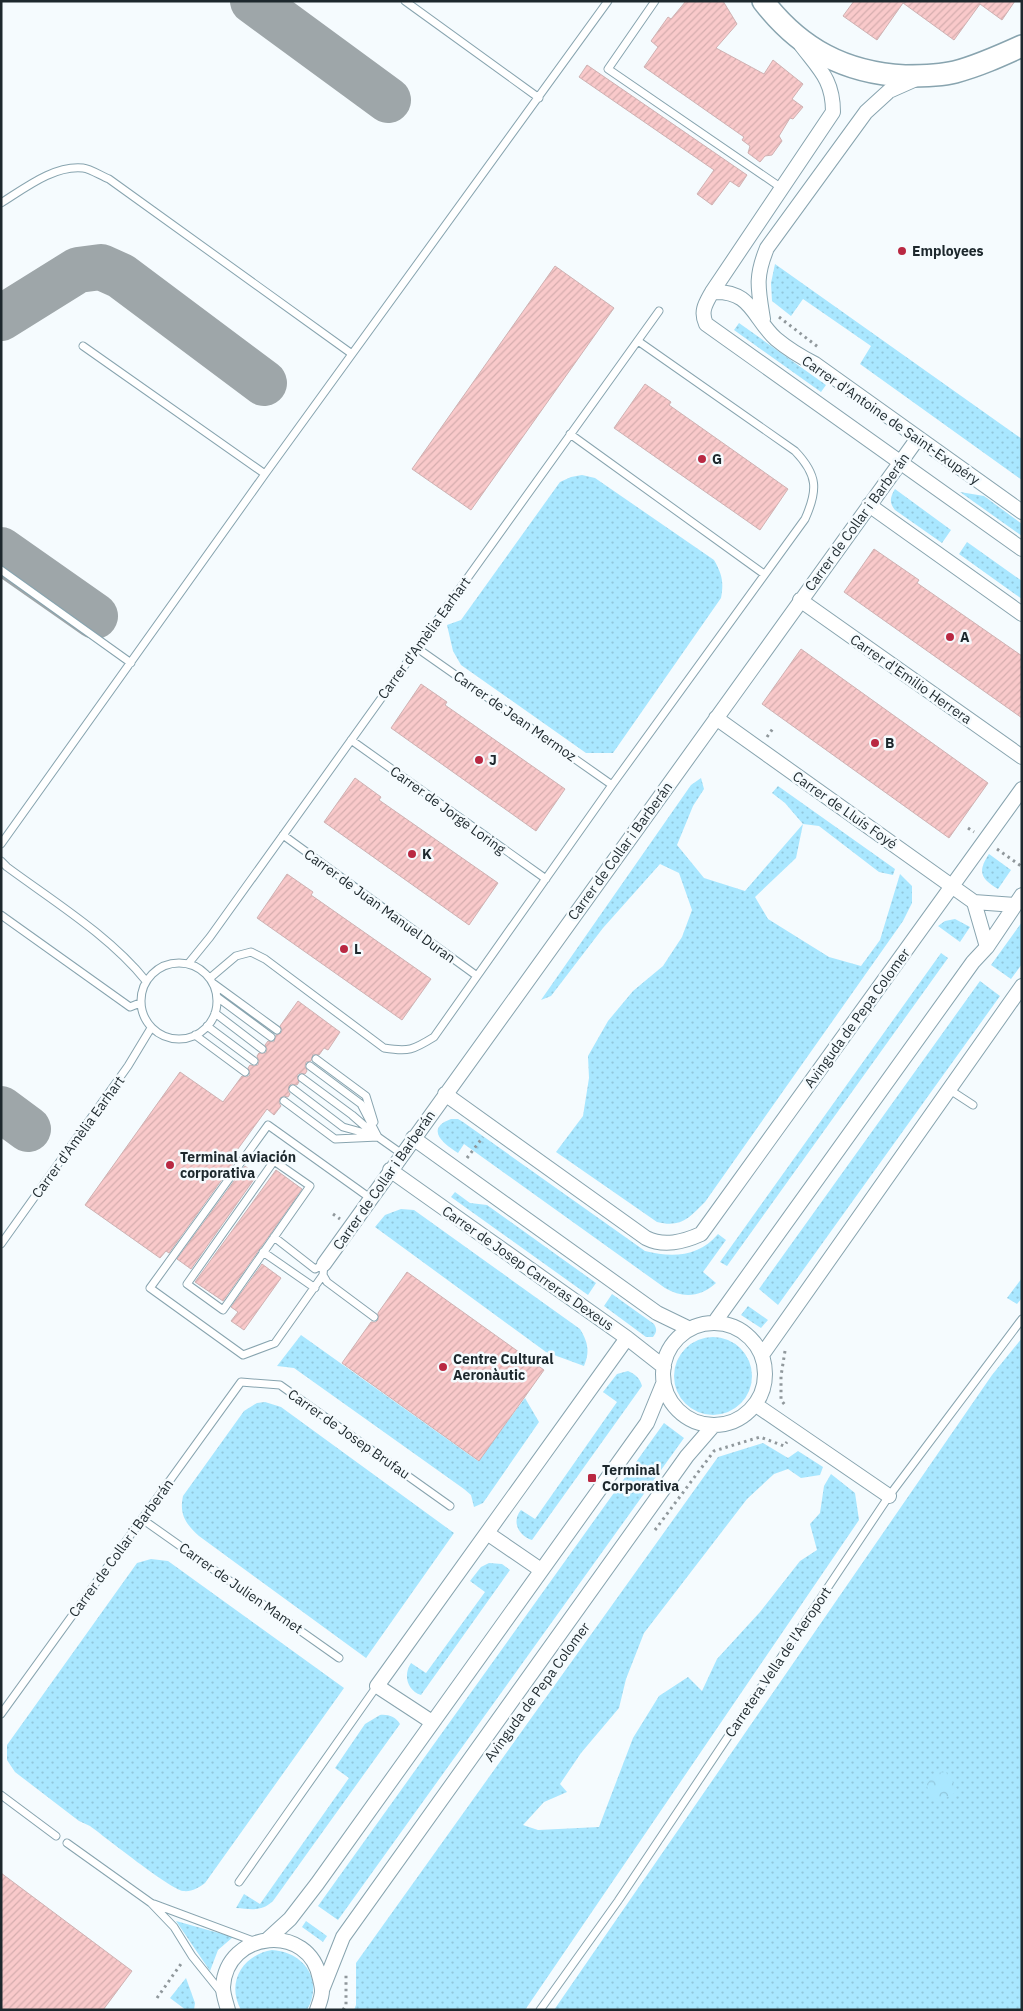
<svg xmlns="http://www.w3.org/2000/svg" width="1023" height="2011" font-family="'IBM Plex Sans',sans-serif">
<defs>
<pattern id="green-dots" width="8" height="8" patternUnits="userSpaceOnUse" patternTransform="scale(1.25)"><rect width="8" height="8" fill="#a9e7ff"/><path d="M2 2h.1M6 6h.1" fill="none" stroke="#91c6db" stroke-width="1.8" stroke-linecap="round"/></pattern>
<pattern id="forest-crowns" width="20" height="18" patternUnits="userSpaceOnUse" patternTransform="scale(1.25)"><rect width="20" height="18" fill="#a9e7ff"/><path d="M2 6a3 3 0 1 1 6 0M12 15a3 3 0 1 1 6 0" fill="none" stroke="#91c6db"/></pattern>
<pattern id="building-hatch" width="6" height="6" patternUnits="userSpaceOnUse" patternTransform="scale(1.25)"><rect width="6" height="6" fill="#f9c9ca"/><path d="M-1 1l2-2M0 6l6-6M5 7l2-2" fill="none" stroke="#d5adae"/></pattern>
</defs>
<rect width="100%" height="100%" fill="#f5fbfe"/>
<path fill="url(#green-dots)" d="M775,264L1022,439V480L860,364L871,346L803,299L791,316L772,301L771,283Z
M739,323L826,385L821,392L734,330Z
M582,475L595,478L714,560C722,574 724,582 721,598L613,753H586L461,665L453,651L447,625L461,620L560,482L571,477Z
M895,489L951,530L942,543L895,510C889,503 890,497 895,489Z
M960,492L984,496L1022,524V536Z
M967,542L1022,581V599L959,554Z
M701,778L704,789L693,806L677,845L704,878L745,891L803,824L785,803L772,793L778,786L895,869L893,875L879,872L819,826L803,824L796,858L755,897L768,919L829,957L861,966L880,940L900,874L912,886V903L903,921L705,1202C689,1218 681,1228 657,1222L556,1152L583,1116L589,1078L588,1056L608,1021L633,991L663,966L682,937L692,910L679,873L660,864L603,928L551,996L541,1000L691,785Z
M989,854L1011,870L998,889C981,879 977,872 989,854Z
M955,919L970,927L960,942L938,926L945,921Z
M1022,922V964L1011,979L991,965Z
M941,953L948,958L727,1266L720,1262Z
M980,981L1000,996L778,1305L759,1289Z
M451,1119H458L463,1122L645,1251C672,1258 699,1257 718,1234L726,1240L703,1272L716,1283C701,1297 683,1299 665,1288L464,1144L458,1153C444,1144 424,1129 451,1119Z
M455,1192L470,1203L487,1205L596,1283L588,1295L451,1197Z
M401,1209L414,1210L580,1329C588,1342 590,1352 584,1366L546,1352L375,1227L385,1215Z
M1022,1278V1298L1017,1304L1007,1298Z
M612,1294L654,1324C657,1329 657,1332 653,1337H646L604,1306Z
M748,1306L768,1320L761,1328L741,1315Z
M301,1335L478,1461L525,1398L539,1422L483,1503L474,1507L471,1495L464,1489L294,1368L277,1366Z
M674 1376a39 39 0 1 1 78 0a39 39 0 1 1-78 0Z
M1022,1338V2010H554L992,1375Z
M628,1371C635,1374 640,1378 642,1386L532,1540C519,1536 511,1522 521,1510L535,1519L617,1402L603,1392L617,1374Z
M265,1402L281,1407L454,1533L366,1658L199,1536C186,1524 179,1515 183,1496L244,1411L257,1403Z
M664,1423L684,1438L338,1920L318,1906Z
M763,1443L788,1458L798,1451L823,1467L820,1475L801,1478L788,1469L774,1474L747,1499L644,1633L626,1679L619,1708L581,1753L560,1784L567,1792L544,1802L523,1825L538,1830L599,1827L633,1738L659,1696L688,1677L702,1691L717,1659L760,1612L800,1561L817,1550L810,1524L820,1513L824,1486L831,1474L855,1493L859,1520L525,2010H354L356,2005V1963L718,1457Z
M151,1559L168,1561L344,1688L205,1883C198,1888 192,1892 183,1891C170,1889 105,1837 90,1826L79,1821L15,1772L7,1760V1745L137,1563Z
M489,1563L502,1564L510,1570L421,1695C407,1690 403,1675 411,1663L426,1673L485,1592L470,1581L481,1567Z
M380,1715C388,1714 396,1717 400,1724L273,1901C261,1912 251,1909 236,1908L244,1894L260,1904L349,1778L335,1768L365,1724Z
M176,1921L233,1937L218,1950L210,1971Z
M306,1921L327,1936L323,1942L302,1927Z
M272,1950C304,1952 324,1980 307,2010H241C226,1983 242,1955 272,1950Z
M186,1978L195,2003L194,2010H186L170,1998Z"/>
<path fill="url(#forest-crowns)" d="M947,1772L958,1791L942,1800L929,1797L927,1784L935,1773Z"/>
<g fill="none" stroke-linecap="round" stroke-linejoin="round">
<path stroke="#9ea6a9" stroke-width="46" d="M253,1L388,100
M1,318L78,270L101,267L121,276L264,383
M1,550L95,616
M1,1109L28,1129"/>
</g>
<path fill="url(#building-hatch)" stroke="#cfb1b2" d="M686,1H723L737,24L716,48L764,74L773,60L803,84L792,99L803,107L793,119L790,118L779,136L782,141L772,155L765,156L760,162L748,153L750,146L742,140L744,137L644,67L658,47L651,41L668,17L671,19Z
M854,1H1015L1002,20L980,4L954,40L903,3L877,40L843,16Z
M587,65L747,175L739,187L730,181L712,205L697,194L714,170L579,77Z
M555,266L614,308L471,510L412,469Z
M645,384L671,402L669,405L788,489L760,530L614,428Z
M874,549L919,580L917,583L1022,656V718L844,592Z
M801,649L988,783L949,838L762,704Z
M421,684L447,702L445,705L565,789L536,831L391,728Z
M355,778L381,797L379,800L498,883L469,925L324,822Z
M287,874L313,892L311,895L431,979L402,1020L257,918Z
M298,1001L340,1032L328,1050L324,1048L319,1055L313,1054L311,1061L306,1062L305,1066L307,1071L305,1074L300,1073L297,1075L299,1082L297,1085L291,1084L289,1086L288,1091L290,1094L288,1097L284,1096L280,1098L279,1103L281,1106L274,1115L267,1109L232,1157L236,1160L169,1253L166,1251L160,1258L85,1205L180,1072L223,1102L242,1076L247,1077L250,1075L248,1068L250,1065L254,1066L258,1065L259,1061L257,1056L259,1053H266L267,1049L265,1045L268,1041L274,1042L276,1035L281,1033L282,1030L280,1026Z
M245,1166L257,1175L191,1269L177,1259Z
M276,1170L302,1189L223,1301L195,1282Z
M262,1264L281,1278L244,1330L231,1321L238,1312L231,1307Z
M407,1272L544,1370L479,1461L342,1363L371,1322H376L378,1320V1313Z
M1,1873L132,1971L103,2010H1Z"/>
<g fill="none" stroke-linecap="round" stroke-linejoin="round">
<defs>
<path id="service" d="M405,1L539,98
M655,1L608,69L783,189
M1,203C25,188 54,165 83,168C91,169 101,176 109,179L352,354
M83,346L265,474
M570,434L764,574
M1,570L131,663
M417,648L612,785
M351,740L546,879
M283,835L477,976
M1,844L265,474L608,1
M1,861L7,867C53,901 110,936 146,981
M1,915L130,1007L140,1003
M141 1001a38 38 0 1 1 76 0a38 38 0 1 1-76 0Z
M188,964L210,937L659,311
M210,978L236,956L251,952L265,959L384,1048C409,1052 413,1050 434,1037L612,785L805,519C818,490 818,475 795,451L638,341
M214,984L277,1030
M217,997L271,1037
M215,1013L262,1049
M207,1026L254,1061
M195,1035L245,1072
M316,1059L366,1096L374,1122
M302,1078L352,1115L375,1135
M293,1089L343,1127L372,1135
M950,1090L973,1105
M284,1101L335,1139L378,1137L361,1104L310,1066
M377,1135L378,1137L402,1154
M274,1161L310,1186L223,1310L187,1284Z
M274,1237L315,1269L324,1264L323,1275L275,1343L243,1355L150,1288L268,1125L370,1198
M1,1244L128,1066L151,1028
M263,1252L315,1288
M323,1275L327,1282L374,1317
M142,1519L339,1658
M1,1714L241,1382L280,1385L450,1506
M1,1795L56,1836
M67,1843L151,1903L174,1927L192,1956L221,1992
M239,1882L377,1686
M154,1904L256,1942
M540,2010L618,1901L889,1496L1022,1319"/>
<path id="minor" d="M801,45C820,70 833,80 833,112L712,292C706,303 700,311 706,324L1022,549
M712,292C752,290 752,317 776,339C788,349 801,357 815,364L1022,512
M763,319C758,288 755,277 767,248L866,112L889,91L916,79
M869,505L1022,614
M800,600L1022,757
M716,718L974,902L1015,905
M974,902L987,947
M445,1094L646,1238C664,1247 683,1242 701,1234L1022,789
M413,1138L657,1313L690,1329
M390,1170L627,1338L664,1367
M324,1264L918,438
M714,1323L973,962L987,947L1022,895
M663 1374a51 51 0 1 1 102 0a51 51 0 1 1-102 0Z
M762,1355L1022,986
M756,1405L889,1496
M487,1533L541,1570
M432,1722L377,1686L627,1338
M267,1940L290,1919L317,1884L647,1423L663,1384
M322,1990L343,1937L687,1456L713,1426
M228,2010C226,2002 223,1995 223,1987C226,1930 310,1922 320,1979C321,1983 322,1987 322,1991C322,1997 319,2004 317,2010"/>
<path id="primary" d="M763,1C800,49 845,73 905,76C921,76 939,76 955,72C978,66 1000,56 1022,46"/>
</defs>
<use href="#service" stroke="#88a4af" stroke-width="9"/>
<use href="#minor" stroke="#88a4af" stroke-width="16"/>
<use href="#primary" stroke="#88a4af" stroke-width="24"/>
<path stroke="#90989c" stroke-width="3" stroke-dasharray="2.5 4" stroke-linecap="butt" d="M779,317L818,347
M767,737L774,727
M968,828L974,832
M997,849L1021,866
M467,1158L483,1137
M333,1214L340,1219
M785,1351L781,1376V1400L785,1405
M655,1530L714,1451L760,1437L784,1446L787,1442
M157,1998L183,1961
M343,2010L346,2005V1974"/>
<use href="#service" stroke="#fff" stroke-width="7"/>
<use href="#minor" stroke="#fff" stroke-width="14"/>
<use href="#primary" stroke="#fff" stroke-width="21"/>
</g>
<g fill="#b92842" stroke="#f5fbfe" stroke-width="2">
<circle cx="902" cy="251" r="5"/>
<circle cx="702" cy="459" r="5"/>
<circle cx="950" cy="637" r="5"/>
<circle cx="875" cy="743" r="5"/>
<circle cx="479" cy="760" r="5"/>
<circle cx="412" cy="854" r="5"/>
<circle cx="344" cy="949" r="5"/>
<circle cx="170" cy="1165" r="5"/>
<circle cx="443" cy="1367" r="5"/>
<rect x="587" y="1473" width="10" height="10" rx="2.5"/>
</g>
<g text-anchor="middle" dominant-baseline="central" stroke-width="5" stroke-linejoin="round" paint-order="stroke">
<g font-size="14" font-weight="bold" fill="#1d282d" stroke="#f5fbfe" text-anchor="start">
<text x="912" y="251">Employees</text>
<text x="712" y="459">G</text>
<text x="960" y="637">A</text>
<text x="885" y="743">B</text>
<text x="489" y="760">J</text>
<text x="422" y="854">K</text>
<text x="354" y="949">L</text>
<text x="180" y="1157">Terminal aviación<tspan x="180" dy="16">corporativa</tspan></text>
<text x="453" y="1359">Centre Cultural<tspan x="453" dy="16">Aeronàutic</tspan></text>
<text x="602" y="1470">Terminal<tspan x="602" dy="16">Corporativa</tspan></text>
</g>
<g font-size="14" fill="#1d282d" stroke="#f5fbfe">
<text transform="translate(891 420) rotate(35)">Carrer d'Antoine de Saint-Exupéry</text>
<text transform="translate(857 522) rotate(-54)">Carrer de Collar i Barberán</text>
<text transform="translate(424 638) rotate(-54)">Carrer d'Amèlia Earhart</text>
<text transform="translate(911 679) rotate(35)">Carrer d'Emilio Herrera</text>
<text transform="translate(515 716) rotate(35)">Carrer de Jean Mermoz</text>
<text transform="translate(448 810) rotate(36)">Carrer de Jorge Loring</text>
<text transform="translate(845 810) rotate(35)">Carrer de Lluís Foyé</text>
<text transform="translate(620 851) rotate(-54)">Carrer de Collar i Barberán</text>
<text transform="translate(380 906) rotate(36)">Carrer de Juan Manuel Duran</text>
<text transform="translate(857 1018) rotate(-54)">Avinguda de Pepa Colomer</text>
<text transform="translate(78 1137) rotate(-54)">Carrer d'Amèlia Earhart</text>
<text transform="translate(384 1180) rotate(-55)">Carrer de Collar i Barberán</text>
<text transform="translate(528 1268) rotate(35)">Carrer de Josep Carreras Dexeus</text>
<text transform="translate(349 1434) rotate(35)">Carrer de Josep Brufau</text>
<text transform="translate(121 1548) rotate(-54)">Carrer de Collar i Barberán</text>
<text transform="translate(241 1588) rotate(35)">Carrer de Julien Mamet</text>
<text transform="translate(778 1662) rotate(-56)">Carretera Vella de l'Aeroport</text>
<text transform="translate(537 1692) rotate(-54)">Avinguda de Pepa Colomer</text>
</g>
</g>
<rect width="1023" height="2011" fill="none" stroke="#1d282d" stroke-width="5"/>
</svg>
